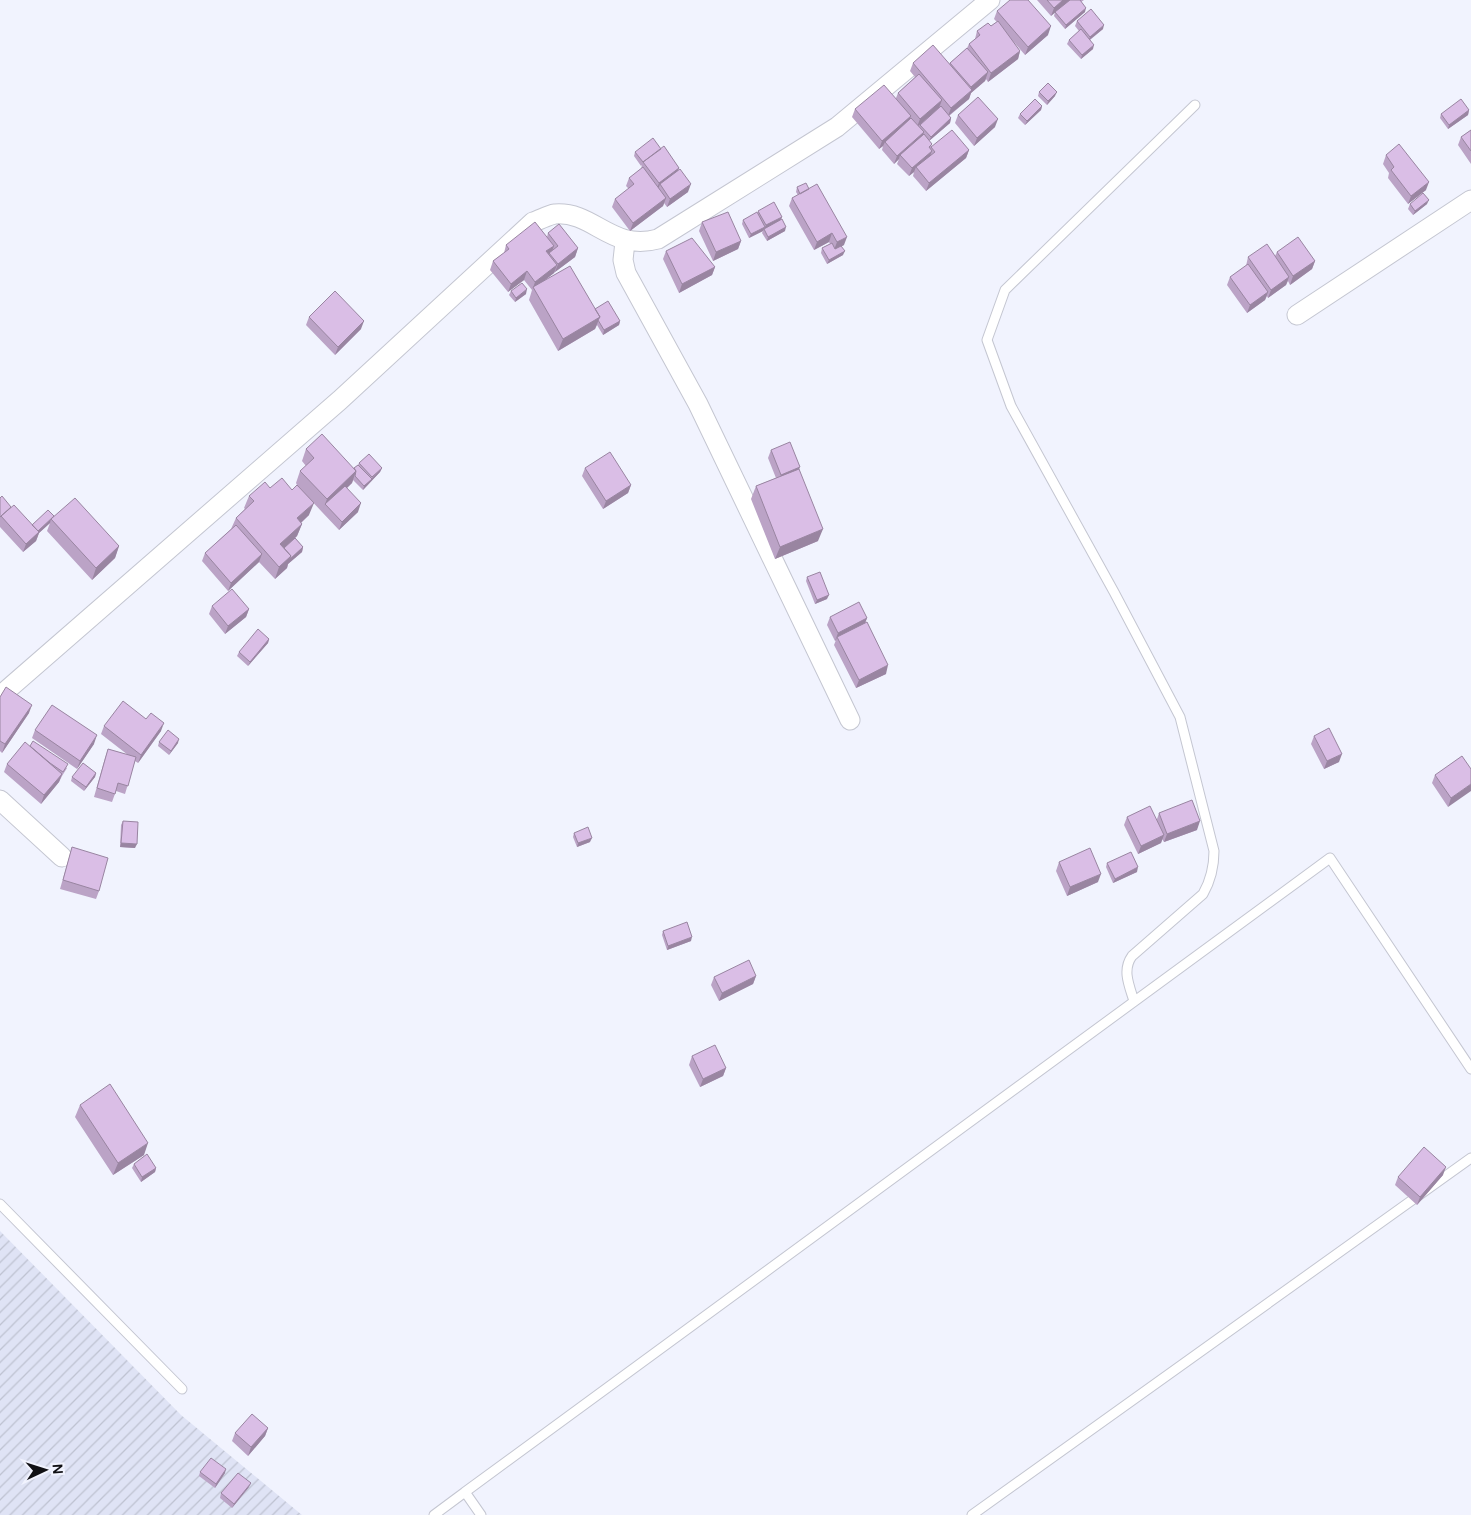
<svg xmlns="http://www.w3.org/2000/svg" width="1471" height="1515" font-family="'DM Sans',sans-serif">
<defs>
<pattern id="industrial-furrows" width="10" height="10" patternUnits="userSpaceOnUse" patternTransform="scale(1.25)"><rect width="10" height="10" fill="#dfe3f5"/><path d="M-1 1l2-2M0 10L10 0M9 11l2-2" fill="none" stroke="#bec2d1"/></pattern>
</defs>
<rect width="100%" height="100%" fill="#f1f3fe"/>
<path fill="url(#industrial-furrows)" d="M0,1231L181,1415L302,1515H0Z"/>
<g fill="none" stroke-linecap="round" stroke-linejoin="round">
<defs>
<path id="lane" d="M1134,1001C1129,985 1122,970 1132,956L1203,894C1211,880 1214,868 1214,851L1180,717L1114,592L1011,406L987,340L1005,290L1195,105
M0,1204L182,1389
M465,1492L1330,858L1471,1069
M434,1515L465,1492L481,1515
M972,1515L1471,1158"/>
<path id="street" d="M625,242L623,260L626,273L698,404L850,720
M1297,315L1471,200
M0,696L340,400L533,222C540,220 548,215 555,214C594,211 611,252 658,239L837,127L990,0
M0,800L62,857"/>
</defs>
<use href="#lane" stroke="#c4c6d1" stroke-width="11"/>
<use href="#street" stroke="#c4c6d1" stroke-width="21"/>
<use href="#lane" stroke="#fff" stroke-width="9"/>
<use href="#street" stroke="#fff" stroke-width="19"/>
</g>
<path fill="#bba3c6" d="M1037,0H1084L1081,2L1085,12L1065,29L1054,16L1055,12L1051,16Z
M997,11L1048,35L1025,55L1013,41L1020,51L1018,59L988,82L986,79L985,81L971,93L969,99L949,116L951,118L950,123L929,141L932,144L931,147L969,150L966,158L926,191L913,176L914,172L909,176L897,164L899,159L894,164L882,150L883,146L879,149L852,117L855,109L896,98L898,93L915,77L910,71L913,63L949,64L950,63L967,48L969,44L975,39L977,31L991,26L997,22L994,19Z
M1077,21L1103,29L1090,40L1093,49L1081,59L1067,44L1069,40L1079,31L1075,26Z
M1039,92L1055,96L1047,105L1038,96Z
M1042,106L1041,110L1025,125L1018,118L1020,114Z
M1469,110L1468,115L1448,129L1440,118L1441,114Z
M958,115L995,127L974,146L955,123Z
M1471,130V164L1458,145L1461,137Z
M661,149L679,168L678,170L688,192L667,207L664,203L663,206L630,231L612,207L615,199L629,189L626,186L629,178L641,169L642,165L641,166L634,156L635,152Z
M1386,155L1426,190L1408,204L1388,178L1389,173L1383,164Z
M797,187L844,245L842,246L843,255L827,264L821,253L822,248L830,244L829,242L814,250L789,206L792,198L798,195L796,192Z
M1410,204H1427L1413,215L1408,209Z
M758,211L782,217L781,220L785,231L767,241L762,233L763,231L749,238L742,224L743,220L758,213Z
M702,222L741,241L738,249L713,261L699,231Z
M548,233L578,248L575,257L555,272L554,273L545,280L595,309L620,321L619,325L603,335L597,325L595,329L558,351L529,300L532,290L524,280L508,292L490,270L493,261L504,253L506,245L547,237Z
M666,251L715,267L712,275L679,293L663,259Z
M1277,252L1315,261L1312,269L1290,285L1288,281L1286,285L1268,298L1267,296L1265,300L1247,313L1227,285L1230,277L1246,266L1248,257L1275,256Z
M511,291L526,294L515,302L509,295Z
M309,317L361,329L335,355L306,325Z
M306,449L354,468L358,465L359,463L382,468L380,472L363,490L353,480L352,483L347,488L358,512L339,530L322,512L323,511L322,512L309,498V515L301,523L302,524L297,536L295,538L303,547L302,552L288,564L287,568L275,579L259,562L228,591L202,561L205,553L231,529L236,518L245,509L244,508L249,496L270,488L292,490L297,485L296,483L300,471L306,466L302,461Z
M771,450L799,470L818,541L775,559L751,499L756,486L776,478L768,458Z
M585,468L631,485L628,493L603,509L582,476Z
M0,498L32,525L54,516L119,546L115,558L92,580L47,531L50,523L39,533L36,541L23,552L0,527Z
M807,577L827,599L815,604L806,581Z
M212,606L249,609L246,617L225,634L209,614Z
M830,617L867,618L865,623L886,674L856,688L834,645L836,640L835,641L827,625Z
M269,639L268,643L248,666L237,656L239,652Z
M0,697L29,713L2,753L0,751Z
M104,726L161,731L138,763L135,761L125,794L116,791L112,802L94,797L105,758L108,749L128,755L101,734Z
M35,730L94,744L77,769L32,738Z
M1314,736L1339,762L1324,769L1311,744Z
M159,742L178,743L169,755L158,746Z
M30,746L67,768L62,776L59,782L41,804L4,772L7,764Z
M1471,769L1448,807L1432,783L1435,775Z
M96,773L95,777L84,791L71,781L72,777Z
M1159,813L1197,830L1164,842L1162,839L1161,843L1138,854L1124,825L1127,817L1157,819Z
M123,821L135,848L120,847L121,825Z
M574,833L590,842L577,847L573,837Z
M72,847L99,891L96,899L60,889Z
M1059,862L1098,882L1067,896L1056,871Z
M1107,863L1137,872L1113,883L1106,867Z
M663,931L691,941L667,950L662,935Z
M756,976L753,984L719,1001L711,985L714,977Z
M692,1056L726,1068L723,1076L700,1087L689,1065Z
M80,1105L144,1155L113,1175L75,1117Z
M134,1164L156,1168L155,1172L141,1182L132,1168Z
M1443,1175L1417,1205L1395,1185L1398,1177Z
M268,1428L265,1436L248,1456L232,1441L235,1433Z
M200,1472L225,1473L215,1488L199,1476Z
M249,1487L232,1508L220,1498L221,1493Z"/>
<path fill="#9985a1" d="M1063,0H1070L1051,16L1054,8Z
M1086,8L1085,12L1065,29L1066,25Z
M1104,25L1103,29L1088,41L1090,37Z
M1051,26L1048,35L1025,55L1028,47Z
M1094,45L1093,49L1081,59L1082,55Z
M1020,51L1018,59L988,82L991,73Z
M988,72L985,81L971,93L969,99L948,116L951,108L969,93L971,87Z
M1057,92L1055,96L1047,105L1048,101Z
M942,100L939,108L917,127L920,119Z
M1042,106L1041,110L1025,125L1027,121Z
M1469,110L1468,115L1448,129L1449,125Z
M911,116L908,124L885,142L883,146L879,149L882,141Z
M951,118L950,123L929,141L931,137Z
M998,119L995,127L974,146L977,138Z
M924,132L921,140L900,155L899,159L894,164L897,156Z
M969,150L966,158L926,191L929,183Z
M932,151L929,159L916,167L914,172L909,176L912,168Z
M679,168L676,176L660,184L658,190L656,191L659,183Z
M1429,182L1426,190L1408,204L1411,196Z
M691,184L688,192L667,207L670,199Z
M666,198L663,206L630,231L633,223Z
M1429,200L1427,204L1413,215L1415,211Z
M782,217L780,221L764,229L766,225Z
M765,227L763,231L749,238L751,234Z
M786,227L785,231L767,241L768,237Z
M832,233L829,242L814,250L817,242Z
M847,237L844,245L834,250L837,242Z
M741,241L738,249L713,261L716,252Z
M554,246L551,254L549,253L548,256L546,251Z
M578,248L575,257L555,272L558,264Z
M845,251L843,255L827,264L829,260Z
M1315,261L1312,269L1290,285L1293,276Z
M557,265L554,273L534,289L533,288L535,282Z
M715,267L712,275L679,293L682,284Z
M527,271L524,280L508,292L511,284Z
M1289,277L1286,285L1268,298L1271,290Z
M527,289L526,294L515,302L516,298Z
M1268,292L1265,300L1247,313L1250,305Z
M600,317L595,329L558,351L563,339Z
M364,321L361,329L335,355L338,347Z
M620,321L619,325L603,335L604,330Z
M800,467L797,475L778,483L781,475Z
M382,468L380,472L363,490L364,486Z
M356,471L352,483L328,506L325,504L322,512L327,499Z
M631,485L628,493L603,509L606,501Z
M314,503L309,515L292,531L297,518Z
M361,503L358,512L339,530L342,522Z
M51,519L50,523L39,533L36,541L23,552L26,544L36,533Z
M302,524L297,536L276,556L280,544Z
M823,529L818,541L775,559L780,547Z
M119,546L115,558L92,580L96,568Z
M303,547L302,552L288,564L287,568L275,579L279,567L291,556Z
M262,554L259,562L228,591L231,583Z
M829,595L827,599L815,604L817,600Z
M249,609L246,617L225,634L228,626Z
M867,618L864,626L837,637L836,640L835,641L838,633Z
M269,639L268,643L248,666L250,662Z
M888,665L886,674L856,688L859,680Z
M32,705L29,713L2,753L5,744Z
M164,723L161,731L138,763L141,755Z
M97,735L94,744L77,769L80,761Z
M179,739L178,743L169,755L171,751Z
M1342,754L1339,762L1324,769L1327,761Z
M96,773L95,777L84,791L86,787Z
M62,774L59,782L41,804L44,795Z
M1471,784V791L1448,807L1451,798Z
M1200,821L1197,830L1164,842L1167,834Z
M1164,835L1161,843L1138,854L1141,846Z
M592,838L590,842L577,847L578,843Z
M121,843L137,844L135,848L120,847Z
M1138,867L1137,872L1113,883L1115,879Z
M1101,874L1098,882L1067,896L1070,887Z
M692,937L691,941L667,950L668,946Z
M756,976L753,984L719,1001L722,993Z
M726,1068L723,1076L700,1087L703,1079Z
M148,1143L144,1155L113,1175L118,1163Z
M1446,1167L1443,1175L1417,1205L1420,1197Z
M156,1168L155,1172L141,1182L142,1177Z
M268,1428L265,1436L248,1456L251,1447Z
M226,1469L225,1473L215,1488L216,1484Z
M251,1483L249,1487L232,1508L234,1504Z"/>
<path fill="#dabee6" stroke="#9985a1" d="M1010,0H1028L1051,26L1028,47L997,11Z
M1047,0H1063L1054,8Z
M1070,0H1080L1086,8L1066,25L1055,12Z
M1091,9L1104,25L1090,37L1077,21Z
M998,21L1020,51L991,73L969,44L980,35L977,31L988,23L991,26Z
M1081,29L1094,45L1082,55L1069,40Z
M933,45L972,90L951,108L913,63Z
M967,48L988,72L971,87L950,63Z
M919,74L942,100L920,119L898,93Z
M1048,83L1057,92L1048,101L1039,92Z
M884,85L911,116L882,141L855,109Z
M978,97L998,119L977,138L958,115Z
M1035,99L1042,106L1027,121L1020,114Z
M1461,99L1469,110L1449,125L1441,114Z
M941,106L951,118L931,137L920,125Z
M911,118L924,132L897,156L885,142Z
M952,130L969,150L929,183L916,167L935,152L931,147Z
M1471,130V151L1461,137Z
M924,134L932,144L929,147L932,151L912,168L900,155Z
M653,138L661,149L643,162L635,152Z
M1399,144L1429,182L1411,196L1391,170L1394,167L1386,155Z
M664,146L679,168L659,183L643,162Z
M643,167L666,198L633,223L615,199L634,184L629,178Z
M680,169L691,184L670,199L660,184Z
M806,183L809,189L800,194L797,187Z
M817,184L847,237L837,242L832,233L817,242L792,198Z
M1423,193L1429,200L1415,211L1410,204Z
M774,202L782,217L766,225L758,211Z
M728,212L741,241L716,252L702,222Z
M757,212L765,227L751,234L743,220Z
M782,219L786,227L768,237L764,229Z
M535,222L554,246L546,251L557,265L535,282L527,271L511,284L493,261L509,249L506,245Z
M559,224L578,248L558,264L549,253L558,246L548,233Z
M1298,237L1315,261L1293,276L1277,252Z
M692,238L715,267L682,284L666,251Z
M832,243L835,249L841,246L845,251L829,260L822,248Z
M1267,244L1289,277L1271,290L1248,257Z
M1248,264L1268,292L1250,305L1230,277Z
M570,266L600,317L563,339L533,287Z
M522,283L527,289L516,298L511,291Z
M335,291L364,321L338,347L309,317Z
M608,301L620,321L604,330L598,320L600,317L595,309Z
M322,434L356,471L327,499L300,471L314,458L306,449Z
M790,442L800,467L781,475L771,450Z
M610,452L631,485L606,501L585,468Z
M369,454L382,468L372,477L359,463Z
M358,465L372,479L364,486L355,476L356,471L354,468Z
M799,469L823,529L780,547L756,486Z
M282,478L292,490L297,485L314,503L297,518L302,524L280,544L291,556L279,567L236,518L254,501L249,496L265,482L270,488Z
M345,486L361,503L342,522L325,504Z
M2,496L11,507L0,517V498Z
M75,498L119,546L96,568L51,519Z
M14,505L39,532L26,544L1,516Z
M48,510L54,516L38,531L32,525Z
M236,525L262,554L231,583L205,553Z
M295,538L303,547L289,560L291,556L284,548Z
M820,572L829,595L817,600L807,577Z
M232,589L249,609L228,626L212,606Z
M859,602L867,618L838,633L830,617Z
M867,622L888,665L859,680L837,637Z
M258,629L269,639L250,662L239,652Z
M6,687L32,705L5,744L0,741V697Z
M123,701L146,719L151,713L164,723L141,755L104,726Z
M52,705L97,735L80,761L35,730Z
M1329,728L1342,754L1327,761L1314,736Z
M168,730L179,739L171,751L159,742Z
M33,741L68,764L63,772L50,763L30,746Z
M25,742L62,774L44,795L7,764Z
M108,749L136,757L128,786L118,783L115,794L97,788Z
M1462,756L1471,769V784L1451,798L1435,775Z
M83,763L96,773L86,787L72,777Z
M1192,800L1200,821L1167,834L1159,813Z
M1150,806L1164,835L1141,846L1127,817Z
M123,821L138,822L137,844L121,843Z
M588,827L592,838L578,843L574,833Z
M72,847L108,858L99,891L63,880Z
M1090,848L1101,874L1070,887L1059,862Z
M1131,852L1138,867L1115,879L1107,863Z
M687,922L692,937L668,946L663,931Z
M749,960L756,976L722,993L714,977Z
M715,1045L726,1068L703,1079L692,1056Z
M110,1084L148,1143L118,1163L80,1105Z
M1424,1147L1446,1167L1420,1197L1398,1177Z
M147,1154L156,1168L142,1177L134,1164Z
M252,1414L268,1428L251,1447L235,1433Z
M211,1458L226,1469L216,1484L200,1472Z
M238,1473L251,1483L234,1504L221,1493Z"/>
<g transform="translate(45 1470) rotate(86)" stroke="#f1f3fe" stroke-width="4" paint-order="stroke">
<path d="M0-4L9 19L0 12L-9 19Z" fill="#101014"/>
<text y="-8" font-size="14" font-weight="bold" text-anchor="middle" fill="#101014">N</text>
</g>
</svg>
